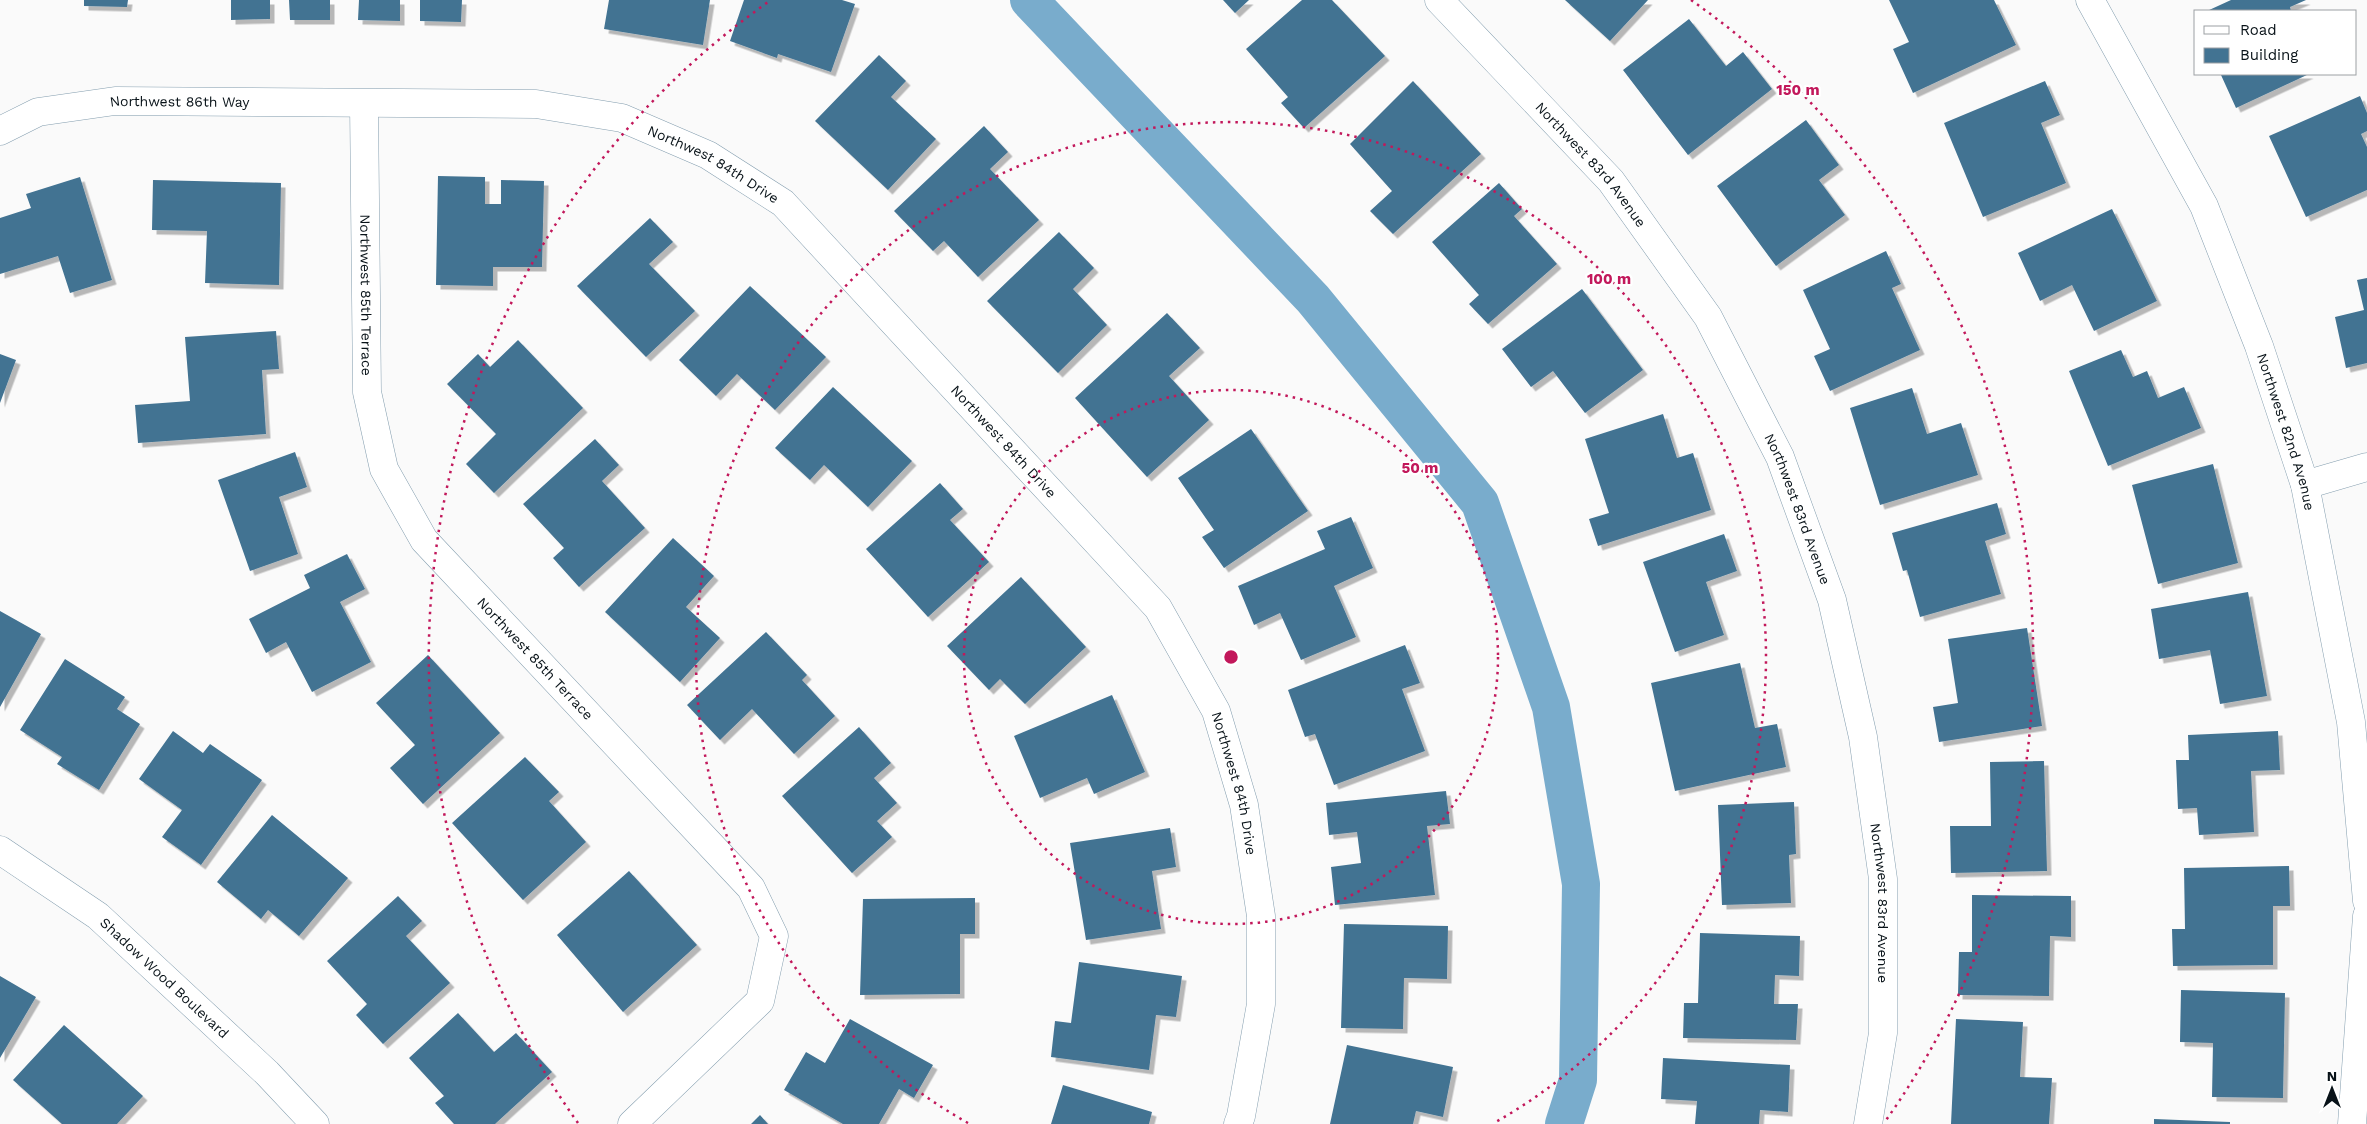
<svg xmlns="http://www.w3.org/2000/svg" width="2367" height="1124" font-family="'Work Sans',sans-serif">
<defs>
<filter id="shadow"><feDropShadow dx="4.5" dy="4.5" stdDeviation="0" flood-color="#0004"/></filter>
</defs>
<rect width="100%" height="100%" fill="#fafafa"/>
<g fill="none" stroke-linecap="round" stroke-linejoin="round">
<path stroke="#79accc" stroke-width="38" d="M1029,0L1313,299L1480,503L1551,707L1581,884L1578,1080L1564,1124"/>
</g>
<path fill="#427392" filter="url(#shadow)" d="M84,0H128L127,7L84,6Z
M231,0H270V19L231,20Z
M289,0H330V20H290Z
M359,0H400V21L358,20Z
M420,0H462L461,22L420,21Z
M609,0H710L703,45L604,29Z
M744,0H842L855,4L831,72L778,54L777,58L730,41Z
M1223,0H1249L1235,13Z
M1302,0H1332L1385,56L1304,128L1281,103L1288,97L1246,49Z
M1565,0H1648L1610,41Z
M1889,0H1994L2016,45L1913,93L1893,49L1909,42Z
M2231,0H2306L2290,7L2291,11H2207Z
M1689,19L1726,66L1743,52L1772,89L1688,155L1623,70Z
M879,55L906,81L891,97L936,139L888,190L815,121Z
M2224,74H2309L2236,108L2221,75Z
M1413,81L1481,154L1393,234L1370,211L1392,191L1350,144Z
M2045,81L2060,115L2041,123L2066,183L1983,217L1944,123Z
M2360,96L2367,113V131L2361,134L2367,147V190L2306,217L2269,136Z
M1806,120L1839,165L1819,180L1845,215L1776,266L1717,186Z
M984,126L1008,152L990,169L1039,220L978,277L944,241L933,251L894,211Z
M438,176L485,177V204H501V180L544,181L542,267H493V286L436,285Z
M80,177L112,280L70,293L58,256L0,274V218L31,208L26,194Z
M153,180L281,183L279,285L205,283L207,231L152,230Z
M1499,183L1522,209L1514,216L1557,264L1488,324L1469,304L1479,295L1432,242Z
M2112,209L2157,301L2094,331L2072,285L2040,301L2018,253Z
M650,218L673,242L649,264L695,311L646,357L577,286Z
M1059,232L1094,268L1073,289L1107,325L1058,373L987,301Z
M1886,251L1901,284L1892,288L1920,350L1830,391L1814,356L1830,349L1803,290Z
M2367,278V363L2346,368L2335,317L2364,310L2357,280Z
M750,286L826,357L775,410L737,374L716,396L679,360Z
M1582,289L1643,370L1585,413L1553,371L1531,387L1502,349Z
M1167,313L1200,348L1169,376L1209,420L1147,477L1075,398Z
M276,331L279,369L262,370L266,434L138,443L135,405L190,401L185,337Z
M518,340L583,408L494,493L466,464L496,434L447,384L478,354L490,367Z
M2121,350L2133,377L2147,371L2158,398L2184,387L2201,428L2108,466L2069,371Z
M0,354L16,360L0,403Z
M833,387L912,461L868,507L824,465L810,480L775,448Z
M1912,388L1927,434L1961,423L1978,475L1880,505L1850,408Z
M1663,414L1677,458L1693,453L1711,510L1598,546L1589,519L1609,513L1585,439Z
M1251,429L1308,511L1224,568L1202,537L1214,530L1178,478Z
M595,439L619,465L602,481L645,528L579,587L553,558L564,548L523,504Z
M295,452L307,487L279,497L298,554L250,571L218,480Z
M2213,464L2238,563L2158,584L2132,485Z
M940,483L963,509L950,520L989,562L928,617L866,549Z
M1997,503L2006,534L1985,541L2001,594L1920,617L1907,570L1903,571L1892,533Z
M1351,517L1373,568L1334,586L1356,637L1301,660L1280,613L1254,625L1238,586L1325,549L1317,531Z
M1724,534L1737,571L1706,582L1724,635L1675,652L1643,562Z
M673,538L714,576L686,607L720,638L680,682L605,612Z
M347,554L365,589L340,602L371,662L312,692L286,642L266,653L249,619L310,588L304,575Z
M1021,577L1086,647L1025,704L1000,679L989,690L947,646Z
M2248,592L2267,696L2220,704L2210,650L2159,659L2151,609Z
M0,611L41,634L0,707Z
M2027,628L2042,726L1939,742L1933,707L1958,703L1948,639Z
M766,632L807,675L802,680L835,716L794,754L752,709L720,740L687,705Z
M1405,645L1420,683L1402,689L1425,751L1334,785L1315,734L1305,737L1288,690Z
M428,655L500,733L423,804L390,768L415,745L376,703Z
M65,659L125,697L117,709L140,724L99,790L57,764L62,757L20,730Z
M1740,663L1755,728L1777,724L1786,767L1675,791L1651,683Z
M1112,695L1145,772L1094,794L1087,778L1040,798L1014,736Z
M859,727L891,763L874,778L897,803L877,821L892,837L852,873L782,796Z
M173,731L203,753L210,744L262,780L201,865L162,837L182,810L139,779Z
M2278,731L2280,770L2251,771L2254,832L2199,835L2197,808L2178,809L2176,760H2189L2188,735Z
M525,757L559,792L549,801L586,842L523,900L452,823Z
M2044,761L2047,871L1951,873L1950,826H1991L1990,762Z
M1446,791L1450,824L1427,826L1435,895L1335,905L1331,867L1361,863L1357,832L1329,835L1326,803Z
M1794,802L1796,854L1789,855L1791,903L1722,905L1718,805Z
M272,815L348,878L299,936L268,910L261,919L217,882Z
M1170,828L1176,867L1152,871L1161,929L1086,940L1070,843Z
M2289,866L2290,906H2273V965L2173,966L2172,929H2185L2184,868Z
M629,871L697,945L623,1012L557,935Z
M1972,895L2071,896V937L2050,936L2049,996L1958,995L1959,952H1972Z
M398,896L422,921L406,936L450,983L383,1044L356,1015L367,1004L327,961Z
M975,898V934H960V994L860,995L863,899Z
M1344,924L1448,926L1447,979L1404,978L1403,1029L1341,1028Z
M1700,933L1800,936L1799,976L1775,975L1774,1004H1798L1796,1040L1683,1038L1684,1003H1698Z
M1079,962L1182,976L1176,1017L1156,1015L1149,1070L1051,1057L1055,1021L1071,1023Z
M0,976L36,997L0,1058Z
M2181,990L2285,993L2283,1098L2212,1097L2213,1043L2180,1042Z
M458,1013L494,1052L516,1033L552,1072L495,1124H454L435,1103L444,1096L409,1058Z
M850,1019L933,1065L914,1098L899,1089L879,1124H843L784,1090L806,1052L825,1063Z
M1956,1019L2023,1022L2020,1077L2052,1078L2049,1124H1951Z
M64,1025L143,1096L117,1124H62L13,1080Z
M1347,1045L1453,1067L1443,1117L1416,1111L1413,1124H1330Z
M1663,1058L1790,1065L1788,1112L1760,1110L1759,1124H1695L1697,1101L1661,1099Z
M1063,1085L1152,1112L1149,1124H1051Z
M760,1115L768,1124H751Z
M2154,1119L2230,1122V1124H2154Z"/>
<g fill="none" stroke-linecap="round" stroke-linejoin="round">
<defs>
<g id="minor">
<path id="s1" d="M1439,0L1611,181L1708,317L1780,457L1832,600L1863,737L1883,879V1033L1868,1124"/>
<path id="s2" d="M2090,0L2204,206L2259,346L2305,485L2351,722L2367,901"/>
<path id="s3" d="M364,104L367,392L384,469L424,540L751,888L774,936L760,1001L632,1124"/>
<path id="s4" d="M0,131L38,112L115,101L536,104L622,118L708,155L783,203L1158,608L1216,711L1244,805L1261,916V1004L1241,1116L1238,1124"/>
<path d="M2305,485L2367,467"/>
<path id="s5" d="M0,850L98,916L267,1073L315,1124"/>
<path d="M2352,1124L2367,916"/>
</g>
</defs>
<use href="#minor" stroke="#849eaf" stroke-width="29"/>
<use href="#minor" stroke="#fff" stroke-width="28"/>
</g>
<g fill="none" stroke="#c2185b" stroke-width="2.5" stroke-dasharray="2.5 5">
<circle cx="1231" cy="657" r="267"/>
<path d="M968 1123A535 535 0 1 1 1494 1123"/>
<path d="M578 1123A802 802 0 0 1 771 0M1691 0A802 802 0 0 1 1884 1123"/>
</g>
<g text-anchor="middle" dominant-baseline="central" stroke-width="4.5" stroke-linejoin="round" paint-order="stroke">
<g font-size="14" fill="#081218" stroke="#fff">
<text stroke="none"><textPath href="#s4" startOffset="185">Northwest 86th Way</textPath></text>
<text stroke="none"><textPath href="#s4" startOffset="731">Northwest 84th Drive</textPath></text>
<text stroke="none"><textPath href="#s1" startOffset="224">Northwest 83rd Avenue</textPath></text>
<text stroke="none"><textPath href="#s3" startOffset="191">Northwest 85th Terrace</textPath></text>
<text stroke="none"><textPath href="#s2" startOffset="476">Northwest 82nd Avenue</textPath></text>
<text stroke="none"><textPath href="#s4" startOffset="1136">Northwest 84th Drive</textPath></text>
<text stroke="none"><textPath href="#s1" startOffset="629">Northwest 83rd Avenue</textPath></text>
<text stroke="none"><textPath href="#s3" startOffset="611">Northwest 85th Terrace</textPath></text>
<text stroke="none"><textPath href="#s4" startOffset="1556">Northwest 84th Drive</textPath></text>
<text stroke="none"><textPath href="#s1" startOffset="1034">Northwest 83rd Avenue</textPath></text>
<text stroke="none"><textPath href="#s5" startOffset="209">Shadow Wood Boulevard</textPath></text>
</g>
</g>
<circle cx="1231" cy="657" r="8" fill="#c2185b" stroke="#fff" stroke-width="2.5"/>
<g font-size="15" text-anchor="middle" font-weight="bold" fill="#c2185b" stroke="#fff" stroke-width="4.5" stroke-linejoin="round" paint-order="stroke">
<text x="1798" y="95">150 m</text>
<text x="1609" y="284">100 m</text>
<text x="1420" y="473">50 m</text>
</g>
<rect x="2194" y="10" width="162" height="65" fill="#ffffff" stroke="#9ca0a3"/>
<rect x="2204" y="26" width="25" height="8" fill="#ffffff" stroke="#9ca0a3"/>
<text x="2240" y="35" font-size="15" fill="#081218">Road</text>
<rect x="2204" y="48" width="25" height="15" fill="#427392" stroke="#9ca0a3"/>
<text x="2240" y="60" font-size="15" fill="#081218">Building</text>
<g transform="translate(2332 1089)" stroke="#ffffff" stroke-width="4" paint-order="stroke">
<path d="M0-4L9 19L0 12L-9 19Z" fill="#081218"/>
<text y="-8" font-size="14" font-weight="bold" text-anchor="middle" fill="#081218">N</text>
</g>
</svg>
